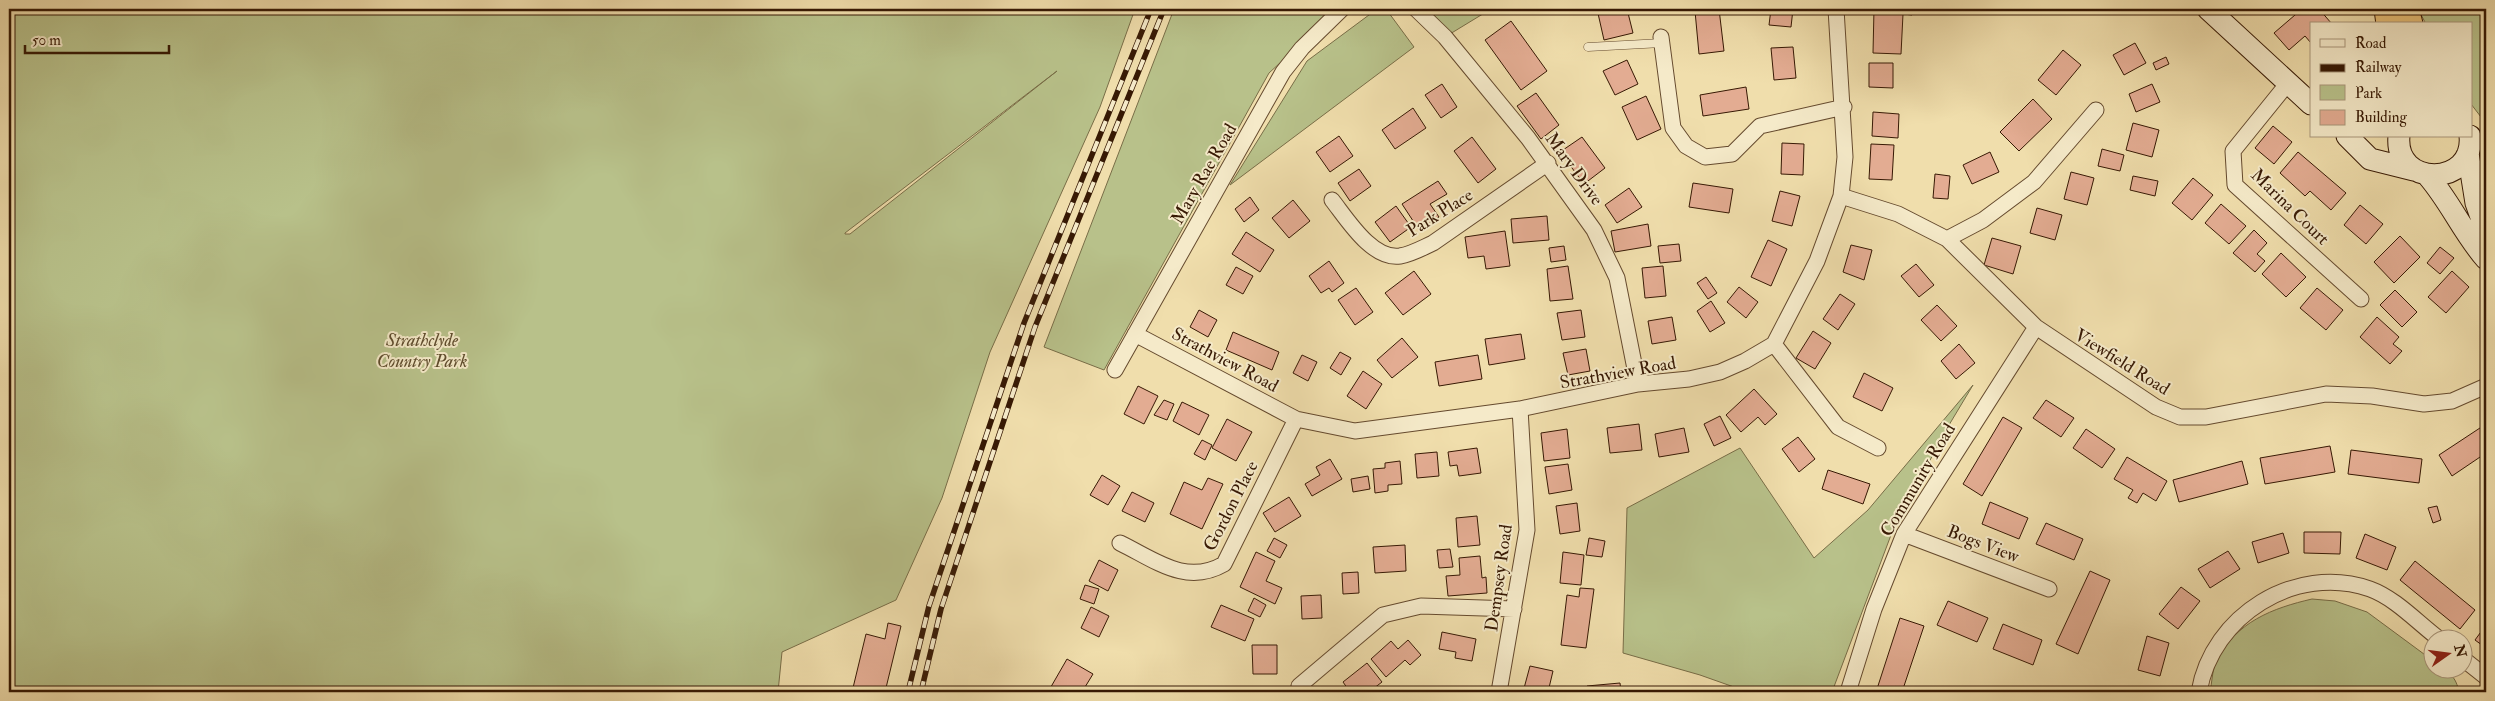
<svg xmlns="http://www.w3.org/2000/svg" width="2495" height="701" font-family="'IM FELL Double Pica',serif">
<rect width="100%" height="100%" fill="#f0deac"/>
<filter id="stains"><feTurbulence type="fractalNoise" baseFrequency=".004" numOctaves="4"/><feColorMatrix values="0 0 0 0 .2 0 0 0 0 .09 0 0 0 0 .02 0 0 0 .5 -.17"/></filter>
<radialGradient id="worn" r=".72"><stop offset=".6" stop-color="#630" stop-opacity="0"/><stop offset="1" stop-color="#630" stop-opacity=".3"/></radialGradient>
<path fill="#b8c18a" stroke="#786d47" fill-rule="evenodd" d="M9,9H1135L1100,107L990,352L942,498L896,600L782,652L778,692H9ZM1057,71L850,234H845V233Z
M1174,9H1339L1269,73L1104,370L1044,347Z
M1377,9H1386L1414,47L1230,185L1307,61Z
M1421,9H1491L1445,37Z
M2418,9H2486V134L2481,117L2471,104V24H2426Z
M1973,385L1949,425L1894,527L1832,692H1748L1700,675L1623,653L1627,508L1740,448L1814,558L1868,510Z
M2312,599L2335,601L2367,612L2432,660V668C2449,669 2456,677 2459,692H2210C2212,683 2212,671 2216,662C2235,622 2273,608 2312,599Z"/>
<path fill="#e3ac92" stroke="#371904" d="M1597,9H1627L1633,33L1604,40Z
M1719,9L1724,51L1699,54L1695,11Z
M1771,9H1793L1791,27L1769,25Z
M1874,9H1912V15L1903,14L1901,54L1873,53Z
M2302,9H2319L2332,24H2311V43L2305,36L2289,50L2274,33Z
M1511,21L1547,71L1521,90L1485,40Z
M2135,43L2146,63L2124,75L2113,55Z
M1793,47L1796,78L1774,80L1771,48Z
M2063,50L2081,65L2056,95L2038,80Z
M2166,57L2169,64L2156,70L2153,63Z
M1627,60L1638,84L1615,95L1603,71Z
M1869,63H1893V88L1869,87Z
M1442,84L1457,107L1441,118L1425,95Z
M2152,84L2160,102L2136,112L2129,94Z
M1746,87L1749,109L1703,116L1700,95Z
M1536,93L1559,125L1541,139L1517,106Z
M1646,96L1661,129L1637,140L1622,107Z
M2033,99L2052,119L2019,151L2000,132Z
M1413,108L1426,128L1395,149L1382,130Z
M1873,112L1899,114L1898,138L1872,136Z
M2133,123L2159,130L2152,157L2126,150Z
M2273,126L2292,142L2274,164L2255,148Z
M1339,136L1353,156L1330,172L1316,152Z
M1472,137L1496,169L1478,183L1454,151Z
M1582,137L1605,168L1584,184L1560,152Z
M1782,143L1804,144L1803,175L1781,174Z
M1871,144L1894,145L1892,180L1869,179Z
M2102,149L2124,155L2120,171L2098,166Z
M1990,152L1999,172L1972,184L1963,165Z
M2298,152L2346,193L2331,210L2310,191L2305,196L2280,173Z
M1359,169L1371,186L1350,201L1338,183Z
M2071,172L2094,178L2087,205L2064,199Z
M1935,174L1950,176L1948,199L1933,198Z
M2133,176L2158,181L2155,196L2130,190Z
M2193,178L2213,195L2192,220L2172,203Z
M1438,181L1447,194L1430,204L1439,217L1419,230L1402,204Z
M1693,183L1733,189L1729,213L1689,207Z
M1629,188L1642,207L1617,223L1605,205Z
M1780,191L1800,196L1792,226L1772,221Z
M1250,197L1259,210L1244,222L1235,209Z
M1293,200L1310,221L1289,238L1272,218Z
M2221,204L2246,226L2229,244L2205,223Z
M2360,205L2383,224L2366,244L2344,225Z
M1396,206L1411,227L1390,242L1375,222Z
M2037,208L2062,215L2055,240L2030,233Z
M1547,216L1549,240L1513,243L1511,219Z
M1648,224L1651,246L1615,252L1611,231Z
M2254,230L2267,243L2257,254L2265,261L2255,272L2233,253Z
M1505,231L1510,266L1486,269L1484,256L1468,258L1465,237Z
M1246,232L1274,250L1260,272L1232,254Z
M2400,236L2420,257L2394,283L2374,262Z
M1992,238L2021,246L2013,274L1984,265Z
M1768,240L1787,249L1771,286L1751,277Z
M1679,244L1681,261L1660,263L1658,246Z
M1851,245L1872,250L1864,280L1843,272Z
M1564,246L1566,260L1551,262L1549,248Z
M2440,247L2454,258L2440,274L2427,263Z
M2281,253L2306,277L2286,297L2262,274Z
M1329,261L1344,283L1332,292L1329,288L1321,293L1309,276Z
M1916,264L1934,285L1919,297L1901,276Z
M1568,266L1573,299L1550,301L1547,269Z
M1663,266L1666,296L1645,298L1642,268Z
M1236,267L1253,276L1243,294L1226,285Z
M1414,271L1431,294L1403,315L1385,293Z
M2452,271L2469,287L2446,313L2428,297Z
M1706,277L1717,293L1708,299L1697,283Z
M1739,287L1758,302L1746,318L1727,302Z
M1356,288L1373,312L1355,325L1338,300Z
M2317,288L2343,310L2326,330L2300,308Z
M2395,290L2417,312L2402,327L2380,305Z
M1840,294L1855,304L1838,330L1823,319Z
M1711,301L1725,323L1710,332L1697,311Z
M1937,305L1957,326L1941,341L1921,320Z
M1199,310L1217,320L1208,337L1190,327Z
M1581,310L1585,337L1562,340L1557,313Z
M1672,317L1676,340L1652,344L1648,321Z
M2377,317L2399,337L2393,344L2402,351L2390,364L2360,337Z
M1813,331L1831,343L1815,369L1796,358Z
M1233,332L1279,352L1272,370L1226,350Z
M1521,334L1525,359L1489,365L1485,339Z
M1402,338L1418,357L1392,378L1377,360Z
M1959,344L1975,363L1956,379L1941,361Z
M1586,349L1590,371L1568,375L1563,353Z
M1340,352L1351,358L1341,375L1330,368Z
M1302,355L1317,362L1308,381L1293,373Z
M1478,355L1482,379L1439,386L1435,362Z
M1363,371L1382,384L1366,409L1347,396Z
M1864,373L1893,388L1882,411L1853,397Z
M1138,386L1158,396L1144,424L1124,414Z
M1754,389L1777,414L1765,425L1758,417L1741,432L1726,415Z
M1164,400L1174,404L1167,420L1154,415Z
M2046,400L2074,418L2061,437L2033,418Z
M1182,402L1209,415L1199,435L1173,421Z
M1720,416L1731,438L1714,446L1704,424Z
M2003,417L2022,428L1982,496L1963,484Z
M1227,419L1252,432L1236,461L1212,448Z
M1639,424L1642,450L1610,453L1607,428Z
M2486,424V453L2452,476L2439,455Z
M1684,428L1689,452L1659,457L1655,434Z
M1567,429L1570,458L1544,461L1541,433Z
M2086,429L2115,449L2102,468L2073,448Z
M1798,437L1815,459L1799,472L1782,449Z
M1202,440L1212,445L1205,460L1194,454Z
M2330,446L2335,472L2265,484L2260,458Z
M1477,448L1481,473L1459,476L1457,465L1450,466L1448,452Z
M2351,450L2422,459L2419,483L2348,474Z
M1437,452L1439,476L1417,478L1415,454Z
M2127,457L2167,481L2156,501L2143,493L2137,503L2128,498L2133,490L2114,479Z
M1330,459L1342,479L1312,496L1305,484L1320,475L1316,467Z
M1400,461L1402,484L1388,485V491L1375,493L1373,469L1385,468V463Z
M2242,461L2248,484L2179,502L2173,480Z
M1568,464L1572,490L1549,494L1545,467Z
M1828,470L1870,484L1863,504L1822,489Z
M1102,475L1120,486L1108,505L1090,495Z
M1368,476L1370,489L1353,492L1351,479Z
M1208,478L1223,484L1202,529L1170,514L1184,482L1202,490Z
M1132,492L1154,503L1145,522L1122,511Z
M1289,497L1301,516L1275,532L1263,513Z
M1990,502L2028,518L2019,539L1982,524Z
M1577,503L1580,531L1560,534L1556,506Z
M2437,506L2441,520L2433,523L2428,508Z
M1477,516L1480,545L1458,547L1456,518Z
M2046,523L2083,539L2074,560L2036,544Z
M2304,532H2341L2340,554L2304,553Z
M2283,533L2289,553L2258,563L2252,542Z
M2365,534L2396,547L2387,570L2356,558Z
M1274,538L1287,545L1280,558L1267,551Z
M1589,538L1605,541L1602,557L1586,555Z
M1405,545L1406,571L1375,573L1373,547Z
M1450,549L1453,567L1439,568L1437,550Z
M2228,551L2240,569L2210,588L2198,569Z
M1256,552L1275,561L1266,581L1282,588L1275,604L1240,587Z
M1563,552L1584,555L1581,585L1560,583Z
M1480,556L1482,578L1486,577L1487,593L1448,596L1446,576L1460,575L1459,558Z
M1099,560L1118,570L1108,591L1089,581Z
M2415,561L2475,610L2460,629L2400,580Z
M2090,571L2110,580L2078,654L2056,644Z
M1358,572L1359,593L1343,594L1342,573Z
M1085,585L1099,589L1094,604L1080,599Z
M2181,587L2200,601L2178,629L2159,614Z
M1580,588L1594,589L1586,648L1561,645L1567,595L1579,597Z
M1321,595L1322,618L1302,619L1301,596Z
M1254,598L1266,605L1260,617L1248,611Z
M1948,601L1988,618L1977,642L1937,625Z
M1221,605L1254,619L1245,641L1211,627Z
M1091,607L1109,616L1099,637L1081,628Z
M1900,618L1924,626L1902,692H1876Z
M888,623L901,626L885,692H852L866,634L885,639Z
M2003,624L2042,640L2033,665L1993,649Z
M2486,625V648L2475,640Z
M1442,632L1476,639L1472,661L1455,658L1456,652L1439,649Z
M2147,636L2169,643L2160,676L2138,670Z
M1408,640L1421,655L1410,665L1405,660L1386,677L1371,659L1391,641L1398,649Z
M1252,645H1277V674H1253Z
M1067,659L1093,674L1082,692H1048Z
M1367,663L1382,682L1369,692H1350L1343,682Z
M1530,666L1553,671L1548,692H1523Z
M1620,683L1621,692H1588L1587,686Z
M1641,688L1653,692H1639Z
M1664,688L1677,692H1663Z"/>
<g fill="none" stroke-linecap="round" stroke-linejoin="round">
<defs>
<path id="service" d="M1588,47L1662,43"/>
<path id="minor" d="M1416,9L1445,37L1528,138L1594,230L1617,278L1638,384
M1661,37L1673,128L1686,146L1705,157L1732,154L1760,126L1844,107
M2288,83L2233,151L2235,185L2361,299
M1841,196L1898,214L1947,239L2036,327L2156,407L2180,417H2206L2326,394L2372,396L2424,404L2452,401L2486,386
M1332,200C1347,219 1372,260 1400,256C1412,254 1422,248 1433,243L1548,163
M1947,239L1983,220L2034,182L2096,110
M1135,334L1296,419L1355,431L1520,409L1638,384L1689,379L1720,372L1745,361L1774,344L1817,261L1841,196L1845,157L1836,9
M1774,344L1838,427L1878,448
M1115,370L1283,72L1302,48L1342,9
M1904,534L2049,589
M1120,543C1155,560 1186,586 1224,564L1296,419
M2462,658L2486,677
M1299,686L1383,615L1421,606L1514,609
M1499,692L1527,530L1520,409
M1848,692L1874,609L1904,534L2036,327
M2199,692C2212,616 2295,563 2370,589C2395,598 2417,622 2438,638"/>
<path id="secondary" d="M2208,9L2311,104
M2347,136L2370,159L2414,170
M2399,136C2394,188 2475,187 2470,136
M2468,153L2476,203L2486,231
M2427,175C2450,201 2463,233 2486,259"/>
<path id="trunk" d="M2387,9L2389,24
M2406,9L2410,24"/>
</defs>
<use href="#service" stroke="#654a2e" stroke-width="9"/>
<use href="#minor" stroke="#654a2e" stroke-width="17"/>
<use href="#secondary" stroke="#371904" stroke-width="23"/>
<use href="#trunk" stroke="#371904" stroke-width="27"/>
<use href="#service" stroke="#f5eac9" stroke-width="8"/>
<use href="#minor" stroke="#f5eac9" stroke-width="15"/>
<use href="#secondary" stroke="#f5eac9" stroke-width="21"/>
<use href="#trunk" stroke="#e8bf76" stroke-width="25"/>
<defs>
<path id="rail" d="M908,692L929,606L1024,323L1151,9
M921,692L941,609L1035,327L1164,9"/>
</defs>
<use href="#rail" stroke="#371904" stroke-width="5.5"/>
<use href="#rail" stroke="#f5eac9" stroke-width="4" stroke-dasharray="11" stroke-linecap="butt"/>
</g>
<g text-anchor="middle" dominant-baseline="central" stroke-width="4" stroke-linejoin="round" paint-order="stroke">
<g font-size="18" fill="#371904" stroke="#f5eac9">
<text transform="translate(1574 169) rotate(54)">Mary Drive</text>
<text transform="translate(1204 174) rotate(-60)">Mary Rae Road</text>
<text transform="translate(2290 207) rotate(44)">Marina Court</text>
<text transform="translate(1440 213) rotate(-32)">Park Place</text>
<text transform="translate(1225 360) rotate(28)">Strathview Road</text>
<text transform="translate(2122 362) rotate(32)">Viewfield Road</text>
<text transform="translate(1618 373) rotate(-10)">Strathview Road</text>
<text transform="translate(1918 480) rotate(-59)">Community Road</text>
<text transform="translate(1231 506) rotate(-63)">Gordon Place</text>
<text transform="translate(1983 544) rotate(21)">Bogs View</text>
<text transform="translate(1499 578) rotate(-82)">Dempsey Road</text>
</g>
<g font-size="18" font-style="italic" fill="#5e4b2c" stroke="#f5eac9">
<text x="422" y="340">Strathclyde<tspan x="422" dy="21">Country Park</tspan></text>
</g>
</g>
<rect width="2495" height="701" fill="none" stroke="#f0deac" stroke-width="30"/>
<rect x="10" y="10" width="2475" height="681" fill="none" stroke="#371904" stroke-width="2.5"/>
<rect x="15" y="15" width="2465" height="671" fill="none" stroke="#371904"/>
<rect x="2310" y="22" width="162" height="115" fill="#f5eac9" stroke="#a9967a"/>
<rect x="2320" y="39" width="25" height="8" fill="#f5eac9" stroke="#a9967a"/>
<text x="2355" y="48" font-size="15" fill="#371904">Road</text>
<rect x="2320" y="64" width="25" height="8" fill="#371904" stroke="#a9967a"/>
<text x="2355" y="72" font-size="15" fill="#371904">Railway</text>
<rect x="2320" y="85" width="25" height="15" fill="#b8c18a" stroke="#a9967a"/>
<text x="2355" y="98" font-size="15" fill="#371904">Park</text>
<rect x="2320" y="110" width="25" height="15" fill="#e3ac92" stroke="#a9967a"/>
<text x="2355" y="122" font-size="15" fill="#371904">Building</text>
<g transform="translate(2448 654) rotate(76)"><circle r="24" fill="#f5eac9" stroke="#a9967a"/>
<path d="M0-4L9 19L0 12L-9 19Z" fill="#8f2418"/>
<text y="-8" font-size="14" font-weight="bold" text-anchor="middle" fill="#371904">N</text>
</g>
<path d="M25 45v8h144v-8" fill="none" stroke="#371904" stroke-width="2.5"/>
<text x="32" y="45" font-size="15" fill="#371904" stroke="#f5eac9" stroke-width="4" paint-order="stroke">50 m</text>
<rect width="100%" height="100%" filter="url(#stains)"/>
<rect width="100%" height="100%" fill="url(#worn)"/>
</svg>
